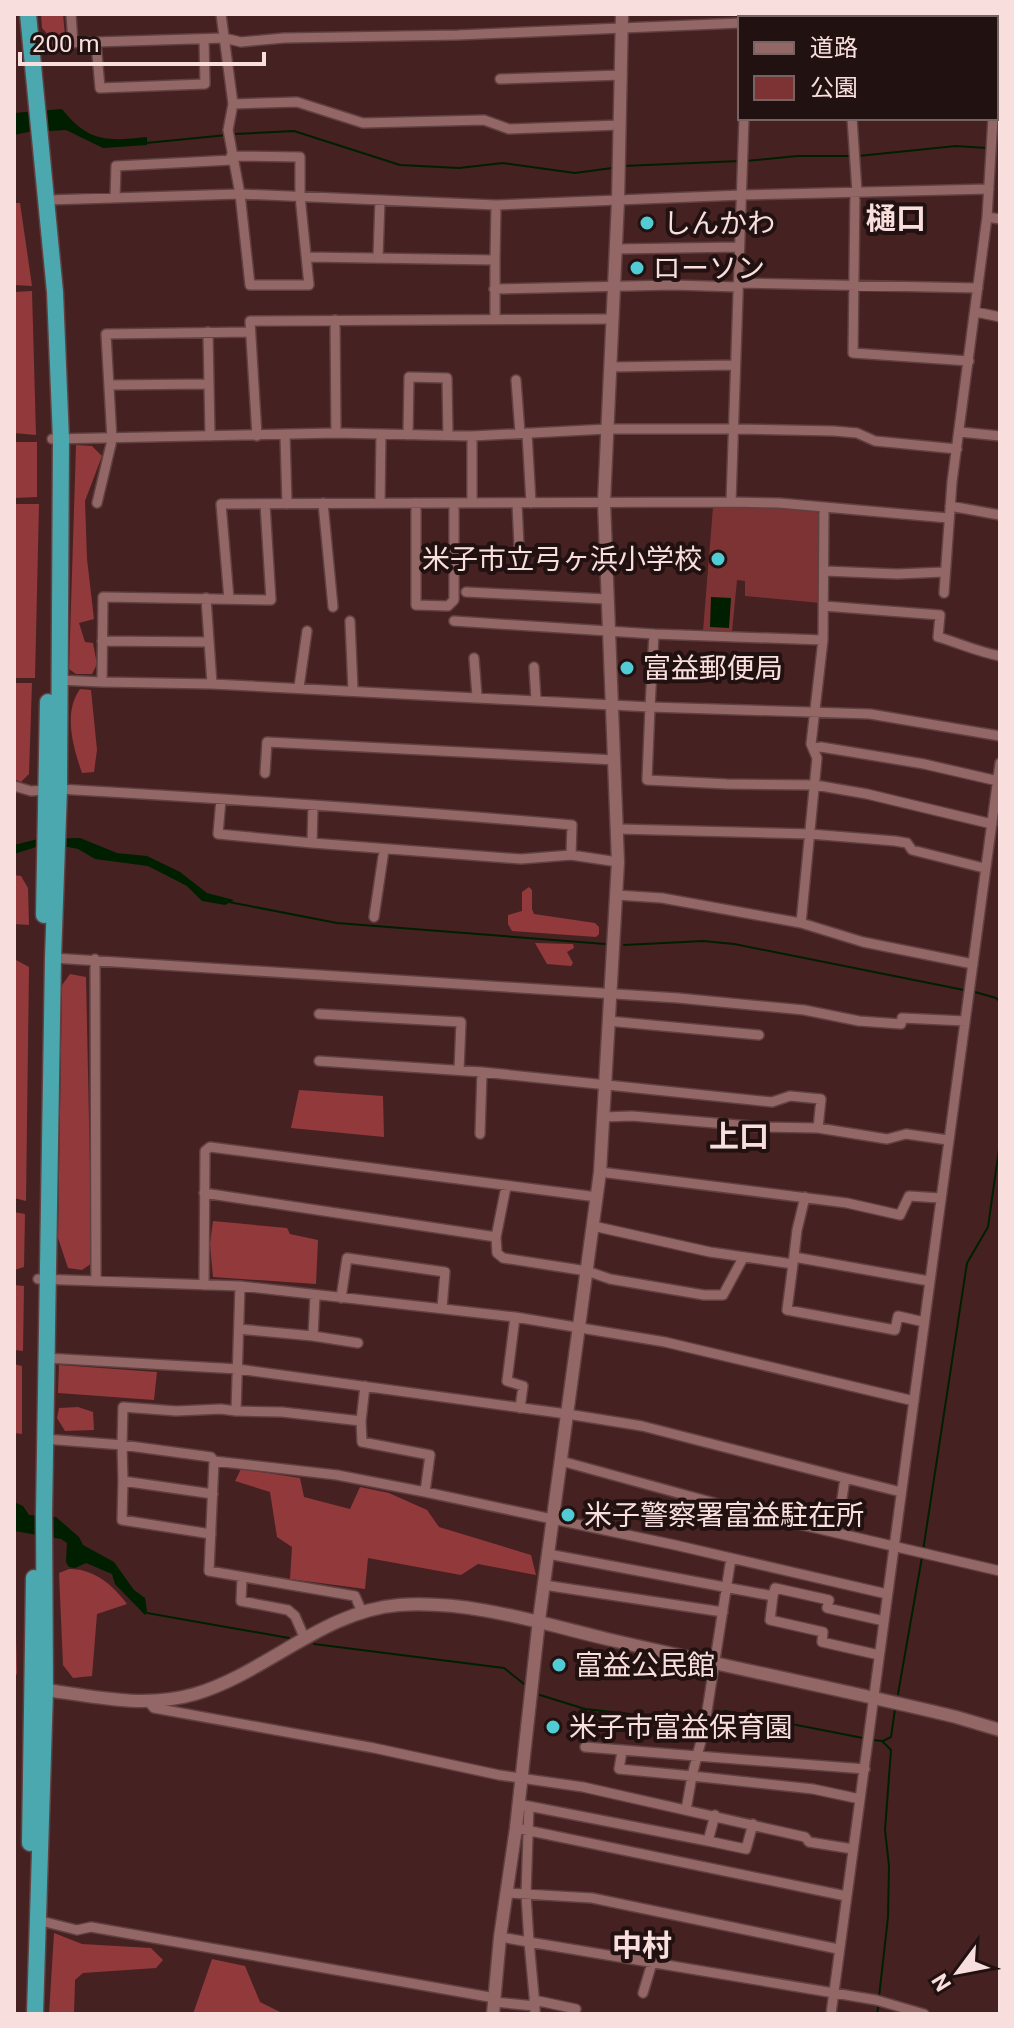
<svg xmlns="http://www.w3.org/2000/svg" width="1014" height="2028" font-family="Roboto,'Noto Sans JP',sans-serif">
<rect width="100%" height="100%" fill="#462121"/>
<path fill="#7d3234" d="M749,506L816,511L822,517L820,603L745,596V581L737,580L732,632L703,631L713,507Z"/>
<path fill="#92393c" d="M41,14H63L65,36L52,39L42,28Z
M14,203H20L32,286L14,285Z
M32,291L36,435L14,433V292Z
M14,442H37V497L14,498Z
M76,445L92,446L102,456L85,501L87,559L94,619L79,623L85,642L93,643L97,664L92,674H76L69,669Z
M14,504H39L35,678H14Z
M14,683H32L29,774L21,782L14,779Z
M80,689L91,690L97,750L94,772L82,773C73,747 63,713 80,689Z
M14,875L21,876L28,888L29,925L14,924Z
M529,887L532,890V909L534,914L595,923L599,927V934L596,937L512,931L508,924V915L522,911V892Z
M535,943L573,944L574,948L567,952L573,963L571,966L547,964Z
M14,959L29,967L26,1201L14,1198Z
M70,974L86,977L92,1263L82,1270L68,1268L58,1238L62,985Z
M299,1090L383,1096L384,1137L291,1128Z
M14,1212L25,1214L24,1267L14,1270Z
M213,1221L287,1228L290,1234L318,1240L316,1284L213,1277L210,1244Z
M14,1285L24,1286L23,1351L14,1350Z
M14,1364L22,1366V1434L14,1433Z
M59,1365L157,1372L154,1400L58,1393Z
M78,1407L93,1412L94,1430L65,1431L57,1418L59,1408Z
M241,1469L300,1478L304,1497L350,1509L360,1487L389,1493L427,1510L439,1527L531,1555L536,1575L478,1564L461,1575L368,1558L365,1589L290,1579L292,1547L277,1537L270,1492L235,1481Z
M14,1560L17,1673L14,1680Z
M69,1569C93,1568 113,1585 127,1604L97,1614L92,1676L73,1678L63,1665L59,1573Z
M54,1933L82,1944L151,1948L163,1960L156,1968L83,1973L75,1980L74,2014H49Z
M212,1959L245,1966L260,2002L284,2014H193Z"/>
<path fill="#001f00" d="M62,109C89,143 108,141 147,137V145L103,148L66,130L49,131L47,128L14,135V113Z
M711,597L731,598L729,628L710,627Z
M80,838L117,853L147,856L180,872L207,893L234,900L225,905L202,901L187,886L148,866L95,859L78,849L68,847H36L14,854V845L38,839Z
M14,1502L23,1506L29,1515L56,1517L79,1537L83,1545L114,1562L134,1590L145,1598L147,1611L145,1615L115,1584L112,1574L86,1563L75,1568L69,1567L66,1562L67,1543L61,1539L14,1531Z"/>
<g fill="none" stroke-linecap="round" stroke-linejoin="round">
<path stroke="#001f00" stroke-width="2" d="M234,134L294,131L400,165L459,168L503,163L575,173L612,168
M146,143L227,135
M858,156L956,146L987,148
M746,161L797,156H852
M623,166L740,161
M229,902L337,923L605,944
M624,945L703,941L734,944L964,990
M975,992L996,998L1000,1002
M923,1551L967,1263L988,1227L1000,1142
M145,1611L147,1613L289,1638
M314,1644L504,1668L524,1684
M898,1694L922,1557
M540,1695L585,1709L694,1721L702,1718
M711,1715L725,1711L863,1738
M873,1740L882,1741L891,1750L885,1830L889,1866L888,1917L879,1997
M883,1741L891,1737L895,1709
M877,2014L879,2003"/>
<defs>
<path id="minor" d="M71,14L73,43
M221,14L233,104L228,130L240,194L250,285H309L300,196V157L231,156
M746,18V14
M798,18L892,15V18
M96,43L100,88L205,84L204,39
M31,44L224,38L241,42L284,38L458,35L740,23
M996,47L998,14
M500,79L622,75
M996,89H1000
M233,104L297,102L363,123L484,120L509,129L620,125
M852,118L857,192
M855,192L853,353L969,361
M115,198L116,166L232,160
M47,200L240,194L496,205L741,195L989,189
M987,217L1000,219
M616,249L739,247
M307,257L495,260L496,205
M378,257L380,200
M738,283L978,288
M494,289L673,285L738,287
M976,312L1000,317
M495,319V260
M335,320L336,433
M208,332L210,436
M611,367L734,365
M516,380L520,433
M109,385L209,384
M960,432L1000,436
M527,433L531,503
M285,435L287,504
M408,435L409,377L447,378L448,435
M257,436L250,321L613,319
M472,436V503
M52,439L336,433L472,436L607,429H733L834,431L857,433L875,441L957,449
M380,502L381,434
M731,502L744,118
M97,503L112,440L106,334L250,332
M323,503L333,607
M416,503V605L448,606L454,600V504
M517,503L519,546
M950,506L1000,515
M825,571L897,574L944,572
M466,592L606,599
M944,593L952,482L987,217L993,118
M229,599L221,504L731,502L779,503L948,518
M824,606L940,615L938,637C959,643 978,652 1000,656
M350,621L353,690
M454,621L654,634
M102,641L208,642
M474,658L477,696
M534,667L536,700
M58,680L102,682L103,597L271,600L265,504
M102,682L212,684L206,598
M212,684L650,707L654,634L823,640
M299,687L307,631
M814,748L821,747L924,764L998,781
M265,773L267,742L615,760
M14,786L31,791L59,789C230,799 401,810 572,825L571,855L618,862
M221,799L218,834L312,843
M313,807L312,843L521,859L571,855
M992,824L867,794L815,785L727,784L647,780L650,707L870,714L1000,736
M618,829L810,834L895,841L907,843L912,850L984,868
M616,895L662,898L801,923L817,758L811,744L823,640L824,508
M374,917L384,850
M801,923L863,942L973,964
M53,958L678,998L804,1010L859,1021L901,1024L902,1018L965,1021
M95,959L96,1280
M319,1014L461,1022L459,1070
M608,1021L759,1035
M319,1061L482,1072L772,1102L790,1096L821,1099L818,1128L887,1139L906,1134L948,1140
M603,1117L632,1116L762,1127L818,1128
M480,1134L482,1072
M600,1172L847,1203L900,1215L909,1196L940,1198
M506,1187L496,1237L497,1253L503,1258L587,1271L610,1279L704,1295H723L743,1258
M204,1193L496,1237
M593,1226L710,1252L793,1264L797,1230L805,1197
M794,1257L929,1281
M793,1264L787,1310L895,1330L898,1316L924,1322
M38,1279L240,1286L515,1317L665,1342L914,1401
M204,1285L205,1151L210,1147L597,1197
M240,1286L236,1411L282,1412L361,1421L362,1442L430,1455L425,1492
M341,1298L347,1258L445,1272L442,1308
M515,1317L507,1381L523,1386L520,1408
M239,1329L313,1336L315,1296
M313,1336L358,1343
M46,1358L238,1369L567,1414L642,1426L845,1478
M361,1421L365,1386
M45,1439L122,1445L123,1407L176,1411L221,1409L236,1411
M561,1461L755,1514L837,1533
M123,1481L122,1445L211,1457L214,1461
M901,1492L845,1478L837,1533L1000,1571
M211,1534L122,1520L123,1481L213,1494
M548,1554L773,1596L770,1620L823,1632L822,1642L879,1655
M242,1578L241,1601L288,1610L295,1616L305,1639
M544,1585L723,1612
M773,1596L775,1588L829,1600L827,1608L884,1621
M362,1612L355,1596L209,1571L214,1461L337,1475L425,1492L675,1545L887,1594
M148,1701L154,1708L374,1748L499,1775L583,1787L805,1837L809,1842L853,1849
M585,1747L697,1756L704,1730L731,1558
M622,1751L619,1769L692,1776L686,1810
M860,1799L813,1789L692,1776L697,1756L865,1769
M518,1804L708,1841L715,1815
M516,1828L846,1896
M708,1841L746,1849L753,1824
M507,1893L592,1898L838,1949
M37,1920L77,1930L91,1927L495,1998
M500,1937L529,1942L526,1894L529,1806
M643,1993L652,1963
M534,2000L576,2009
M494,2002L535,2006V2014
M535,2006L529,1942L876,2000L924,2014
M831,2014L1000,763"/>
<path id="tertiary" d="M40,1689C91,1696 144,1709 195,1694C266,1673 323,1611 399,1605C470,1600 540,1623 607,1639C723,1666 840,1689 956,1717L1000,1730
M493,2014L500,1937L516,1828L539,1620L600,1172L618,862L604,502L618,201L622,14"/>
<path id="trunk" d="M28,14L55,292L61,440L59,789L53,958L44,1515L45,1690L35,2014
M44,915L48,702
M30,1843L34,1578"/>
</defs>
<use href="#minor" stroke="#604041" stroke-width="12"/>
<use href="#tertiary" stroke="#604041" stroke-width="15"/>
<use href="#trunk" stroke="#604041" stroke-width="19"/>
<use href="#minor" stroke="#936766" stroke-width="9"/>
<use href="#tertiary" stroke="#936766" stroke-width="12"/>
<use href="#trunk" stroke="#4aa8ae" stroke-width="16"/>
</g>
<g fill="#51ccd4" stroke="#211" stroke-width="3">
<circle cx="647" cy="223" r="8"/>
<circle cx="637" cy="268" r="8"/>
<circle cx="718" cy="559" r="8"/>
<circle cx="627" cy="668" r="8"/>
<circle cx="568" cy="1515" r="8"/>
<circle cx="559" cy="1665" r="8"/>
<circle cx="553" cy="1727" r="8"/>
</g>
<g text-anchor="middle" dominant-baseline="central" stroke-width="8" stroke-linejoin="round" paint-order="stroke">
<g font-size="28" fill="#f8dedd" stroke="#211" text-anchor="start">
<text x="663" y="223">しんかわ</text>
<text x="653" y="268">ローソン</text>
<text x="702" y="559" text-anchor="end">米子市立弓ヶ浜小学校</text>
<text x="643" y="668">富益郵便局</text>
<text x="584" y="1515">米子警察署富益駐在所</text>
<text x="575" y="1665">富益公民館</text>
<text x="569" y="1727">米子市富益保育園</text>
</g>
<g font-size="30" font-weight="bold" fill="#f8dedd" stroke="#211">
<text x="896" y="218">樋口</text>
<text x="739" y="1136">上口</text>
<text x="642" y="1945">中村</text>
</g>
</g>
<rect width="1014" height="2028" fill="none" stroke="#f8dedd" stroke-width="32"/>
<rect x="738" y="16" width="260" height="104" fill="#221111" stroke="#786363" stroke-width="2"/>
<rect x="754" y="42" width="40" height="12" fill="#936766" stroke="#786363" stroke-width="2"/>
<text x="810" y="56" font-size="24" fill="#f8dedd">道路</text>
<rect x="754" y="76" width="40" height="24" fill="#7d3234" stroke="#786363" stroke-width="2"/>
<text x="810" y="96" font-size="24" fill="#f8dedd">公園</text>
<g transform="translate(958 1972) rotate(238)" stroke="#221111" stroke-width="6" paint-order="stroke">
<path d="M0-6L14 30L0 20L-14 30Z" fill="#f8dedd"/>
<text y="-12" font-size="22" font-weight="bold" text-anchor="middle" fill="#f8dedd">N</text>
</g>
<path d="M20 52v12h244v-12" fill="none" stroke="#f8dedd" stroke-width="4"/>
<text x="32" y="52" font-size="24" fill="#f8dedd" stroke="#221111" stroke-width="6" paint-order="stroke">200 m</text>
</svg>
